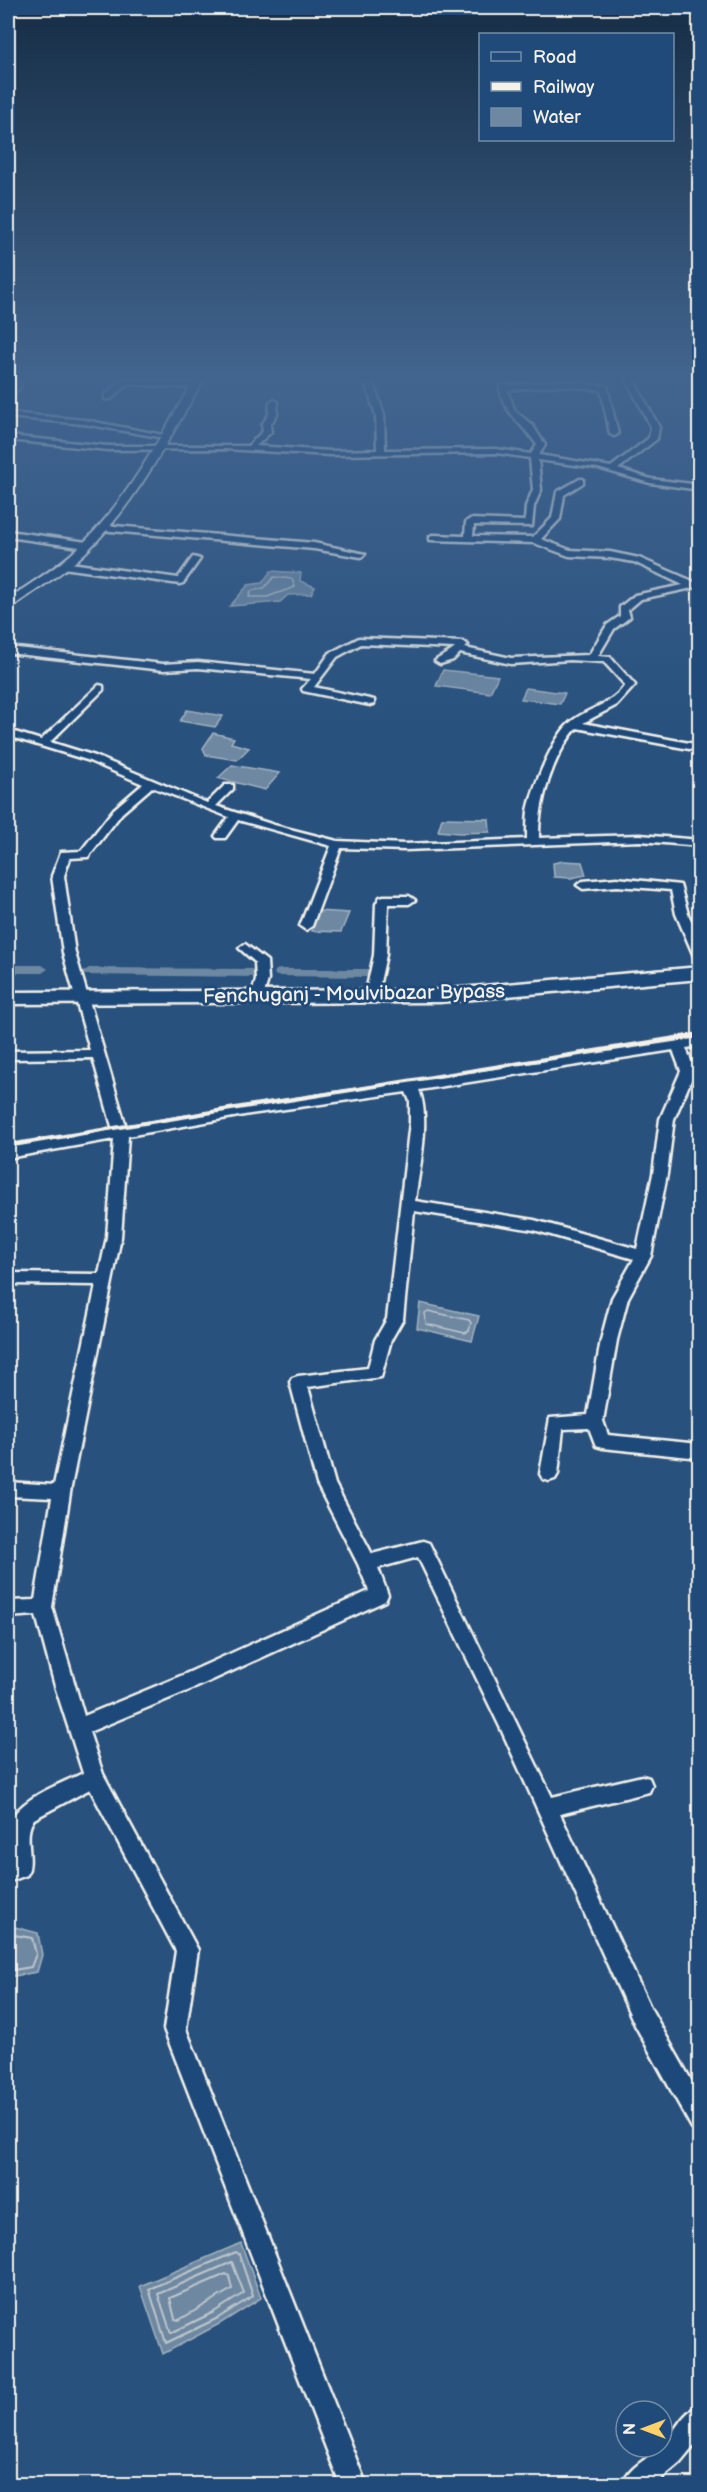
<svg xmlns="http://www.w3.org/2000/svg" width="707" height="2492" font-family="'Balsamiq Sans',sans-serif">
<rect width="100%" height="100%" fill="#28517e"/>
<filter id="ink" filterUnits="userSpaceOnUse"><feTurbulence type="fractalNoise" baseFrequency=".0167" numOctaves="2"/><feDisplacementMap in="SourceGraphic" scale="12" xChannelSelector="R" yChannelSelector="G"/><feConvolveMatrix kernelMatrix="1 2 1 2 8 2 1 2 1" color-interpolation-filters="sRGB"/></filter>
<g filter="url(#ink)">
<path fill="#6e88a2" stroke="#a4b2be" stroke-width="1.5" d="M271,571L301,573L300,581L315,587L311,594L288,595L280,602L230,606L248,585L262,583Z
M443,670L498,676L490,693L436,686Z
M526,688L565,693L560,704L521,699Z
M187,710L223,716L215,727L180,721Z
M213,733L234,738L231,743L249,748L237,760L206,755L203,748Z
M232,765L280,773L265,790L218,778Z
M442,818L489,819L490,832L459,833L438,831Z
M563,861L582,862L586,875L571,878L554,877L553,863Z
M318,911L349,913L341,932L312,931Z
M420,1303L479,1316L472,1341L417,1328Z
M15,1927L38,1933L42,1955L37,1972L8,1977V1928Z
M241,2243L261,2298L221,2323L163,2354L140,2286Z"/>
<g fill="none" stroke-linecap="round" stroke-linejoin="round">
<path stroke="#bec7cc" stroke-width="1.5" d="M274,577L292,579L295,587L267,597H249L251,591L264,588Z
M428,1311L469,1320L471,1323L469,1331L465,1333L426,1324L425,1313Z"/>
<path stroke="#bec7cc" stroke-width="2" d="M8,1934L32,1938L36,1954L31,1967L8,1971
M236,2252L239,2254L253,2296L218,2318L166,2343L149,2289Z
M232,2262L244,2293L214,2312L171,2333L158,2294Z
M226,2274L229,2276L232,2289L179,2320L175,2319L170,2298Z"/>
<path fill="#6e88a2" fill-rule="evenodd" d="M8,965H42L48,969L42,973H8Z
M89,968L255,969L261,973L255,977L85,975L83,972Z
M280,969H369L375,973L369,977L276,976L274,973L276,970Z"/>
<defs>
<path id="minor" d="M10,379H17L21,386L8,400V394L13,386Z
M364,379H372L384,415L385,450L496,449L531,454L537,445C525,426 501,411 500,386L558,381L607,386L618,434L614,436L610,434L601,390L558,385L507,390L515,411L533,426L545,445L539,455L611,467L649,438L651,427L626,379H633L659,427L657,439L618,469L651,479L700,485V490L650,483L598,468L538,460L541,490L534,506L532,526L474,525L473,536L533,537L552,518L557,492L580,479H583V483L564,495L560,519L541,539L570,550L610,552L639,558L697,583V587L641,599L628,610L630,617L614,629L598,656L610,657L635,685L617,705L583,723L700,745V751L577,728C553,754 538,804 539,838L640,835L700,840V846L640,841L405,850L341,848L312,926L306,930L300,926L331,846L238,820L225,838H217L215,836L229,817L152,787L122,813L88,857L70,858L64,876L75,953L126,1127L250,1106L700,1038V1046L686,1048L695,1071L674,1119L667,1174L651,1256L628,1298L617,1340L603,1421L608,1435L700,1444V1458L602,1448L596,1446L589,1428L563,1429L558,1474L555,1479L549,1481L543,1479L540,1474L550,1418L588,1415L601,1340L612,1298L634,1259L534,1230L414,1211L403,1319L391,1340L381,1377L308,1387L335,1484L372,1554L423,1541L429,1543L552,1797L642,1776L649,1778L652,1785L649,1792L560,1814L651,2009L700,2096V2131L692,2128L635,2025L501,1729L418,1557L378,1568L388,1595L385,1601L197,1687L89,1732L103,1774L198,1950L186,2029L366,2484H340L164,2029L176,1951L90,1789L34,1819C22,1836 35,1857 27,1875L8,1882V1825C20,1797 57,1786 83,1773L55,1686L36,1615L8,1617V1601L35,1600L52,1498L8,1496V1482L54,1485L96,1285L8,1284V1273L99,1274L107,1237L114,1139L8,1158V1148L113,1130L93,1058L8,1059V1051L90,1050L63,953L52,876L61,852L81,851L114,809L143,784L87,760L8,736V730L41,740L99,685L103,686V690L50,742L95,756L207,803L225,785H233V789L216,806L274,825L337,841L405,844L527,839C527,830 527,820 528,811C533,787 553,736 572,721C590,707 612,705 625,685L604,662L570,660L511,664L460,653L453,660L440,664L435,661C441,656 449,654 455,648L361,644L337,657L314,687L374,700V704L370,705L303,691L302,689L311,679L198,668L163,670L8,653V647L163,664L198,662L315,674L330,653L359,638L463,642L468,645L465,648L511,658L589,655L607,625L620,616V607L635,595L683,585L634,562L610,558L569,556L534,543L430,540V536L433,535L465,536L466,522L470,519L525,521L526,506L533,490L530,458L496,453L330,455L224,449L108,450L8,440V436L108,446H248L263,431L262,425L269,414L270,402L274,400L278,402L277,414L270,425L271,432L256,446L330,451L377,450L376,415ZM673,1050L681,1071L660,1119L653,1174L637,1249L534,1220L415,1201C419,1170 431,1119 419,1090ZM406,1092L410,1101V1122L387,1319L375,1340L368,1368L298,1376L292,1378L290,1382L317,1484L358,1564L369,1591L183,1675L84,1716L52,1607L71,1487L121,1237L128,1136L250,1114Z
M122,380L195,384L199,386L195,388L127,384L111,399H105V395Z
M8,413L84,420L163,435L159,437L84,424L8,417Z
M103,525L314,543L365,554L361,557L314,549L100,530L99,528Z
M8,531L87,542L91,545L87,548L8,537Z
M193,557L200,559L183,583L180,584L63,568L59,565L63,562L178,578Z
M617,878L680,885L688,914L700,941V960L694,956L676,914L671,890L617,886L583,889L577,885L583,881Z
M384,896H409L415,900L409,904H388L386,955L377,996L371,1000L365,996L374,955L376,904L380,897Z
M245,944L267,961L268,980L262,1000H252L251,997L256,980L255,962L239,948Z
M700,2405V2439L680,2463L655,2484H623C629,2466 650,2458 662,2446C675,2433 681,2413 700,2405Z"/>
<path id="major" d="M195,379H204C169,438 136,504 86,552C64,573 37,589 12,607H8V599C31,583 57,568 78,548C128,501 159,437 195,379Z"/>
<path id="highway" d="M700,967V979L439,1002L8,1004V992L439,990Z"/>
</defs>
<use href="#minor" stroke="#f4f1e8" stroke-width="5"/>
<use href="#major" stroke="#f4f1e8" stroke-width="4"/>
<use href="#highway" stroke="#f4f1e8" stroke-width="5"/>
<use href="#minor" fill="#1f4a7a" fill-rule="evenodd"/>
<use href="#major" fill="#1f4a7a" fill-rule="evenodd"/>
<use href="#highway" fill="#1f4a7a" fill-rule="evenodd"/>
<path stroke="#f4f1e8" stroke-width="4" d="M8,1145L700,1034"/>
</g>
</g>
<linearGradient id="sky" x2="0" y2="1"><stop stop-color="#162d45"/><stop offset="0.52" stop-color="#42658f"/><stop offset="1" stop-color="#42658f" stop-opacity="0"/></linearGradient>
<rect width="707" height="728" fill="url(#sky)"/>
<g text-anchor="middle" dominant-baseline="central" stroke-width="6" stroke-linejoin="round" paint-order="stroke">
<g font-size="20" fill="#f4f1e8" stroke="#1f4a7a">
<text transform="translate(354 994) rotate(-1)">Fenchuganj - Moulvibazar Bypass</text>
</g>
</g>
<rect width="707" height="2492" fill="none" stroke="#1f4a7a" stroke-width="30"/>
<rect x="15" y="15" width="677" height="2462" fill="none" stroke="#f4f1e8" stroke-width="2" filter="url(#ink)"/>
<rect x="479" y="33" width="195" height="108" fill="#1f4a7a" stroke="#748da6" stroke-width="1.5"/>
<rect x="491" y="52" width="30" height="9" fill="#1f4a7a" stroke="#748da6" stroke-width="1.5"/>
<text x="533" y="63" font-size="18" fill="#f4f1e8">Road</text>
<rect x="491" y="82" width="30" height="9" fill="#f4f1e8" stroke="#748da6" stroke-width="1.5"/>
<text x="533" y="93" font-size="18" fill="#f4f1e8">Railway</text>
<rect x="491" y="108" width="30" height="18" fill="#6e88a2" stroke="#748da6" stroke-width="1.5"/>
<text x="533" y="123" font-size="18" fill="#f4f1e8">Water</text>
<g transform="translate(644 2429) rotate(270)"><circle r="28" fill="#1f4a7a" stroke="#748da6" stroke-width="1.5"/>
<path d="M0-4.5L10 22L0 15L-10 22Z" fill="#ffd166"/>
<text y="-9" font-size="16" font-weight="bold" text-anchor="middle" fill="#f4f1e8">N</text>
</g>
</svg>
